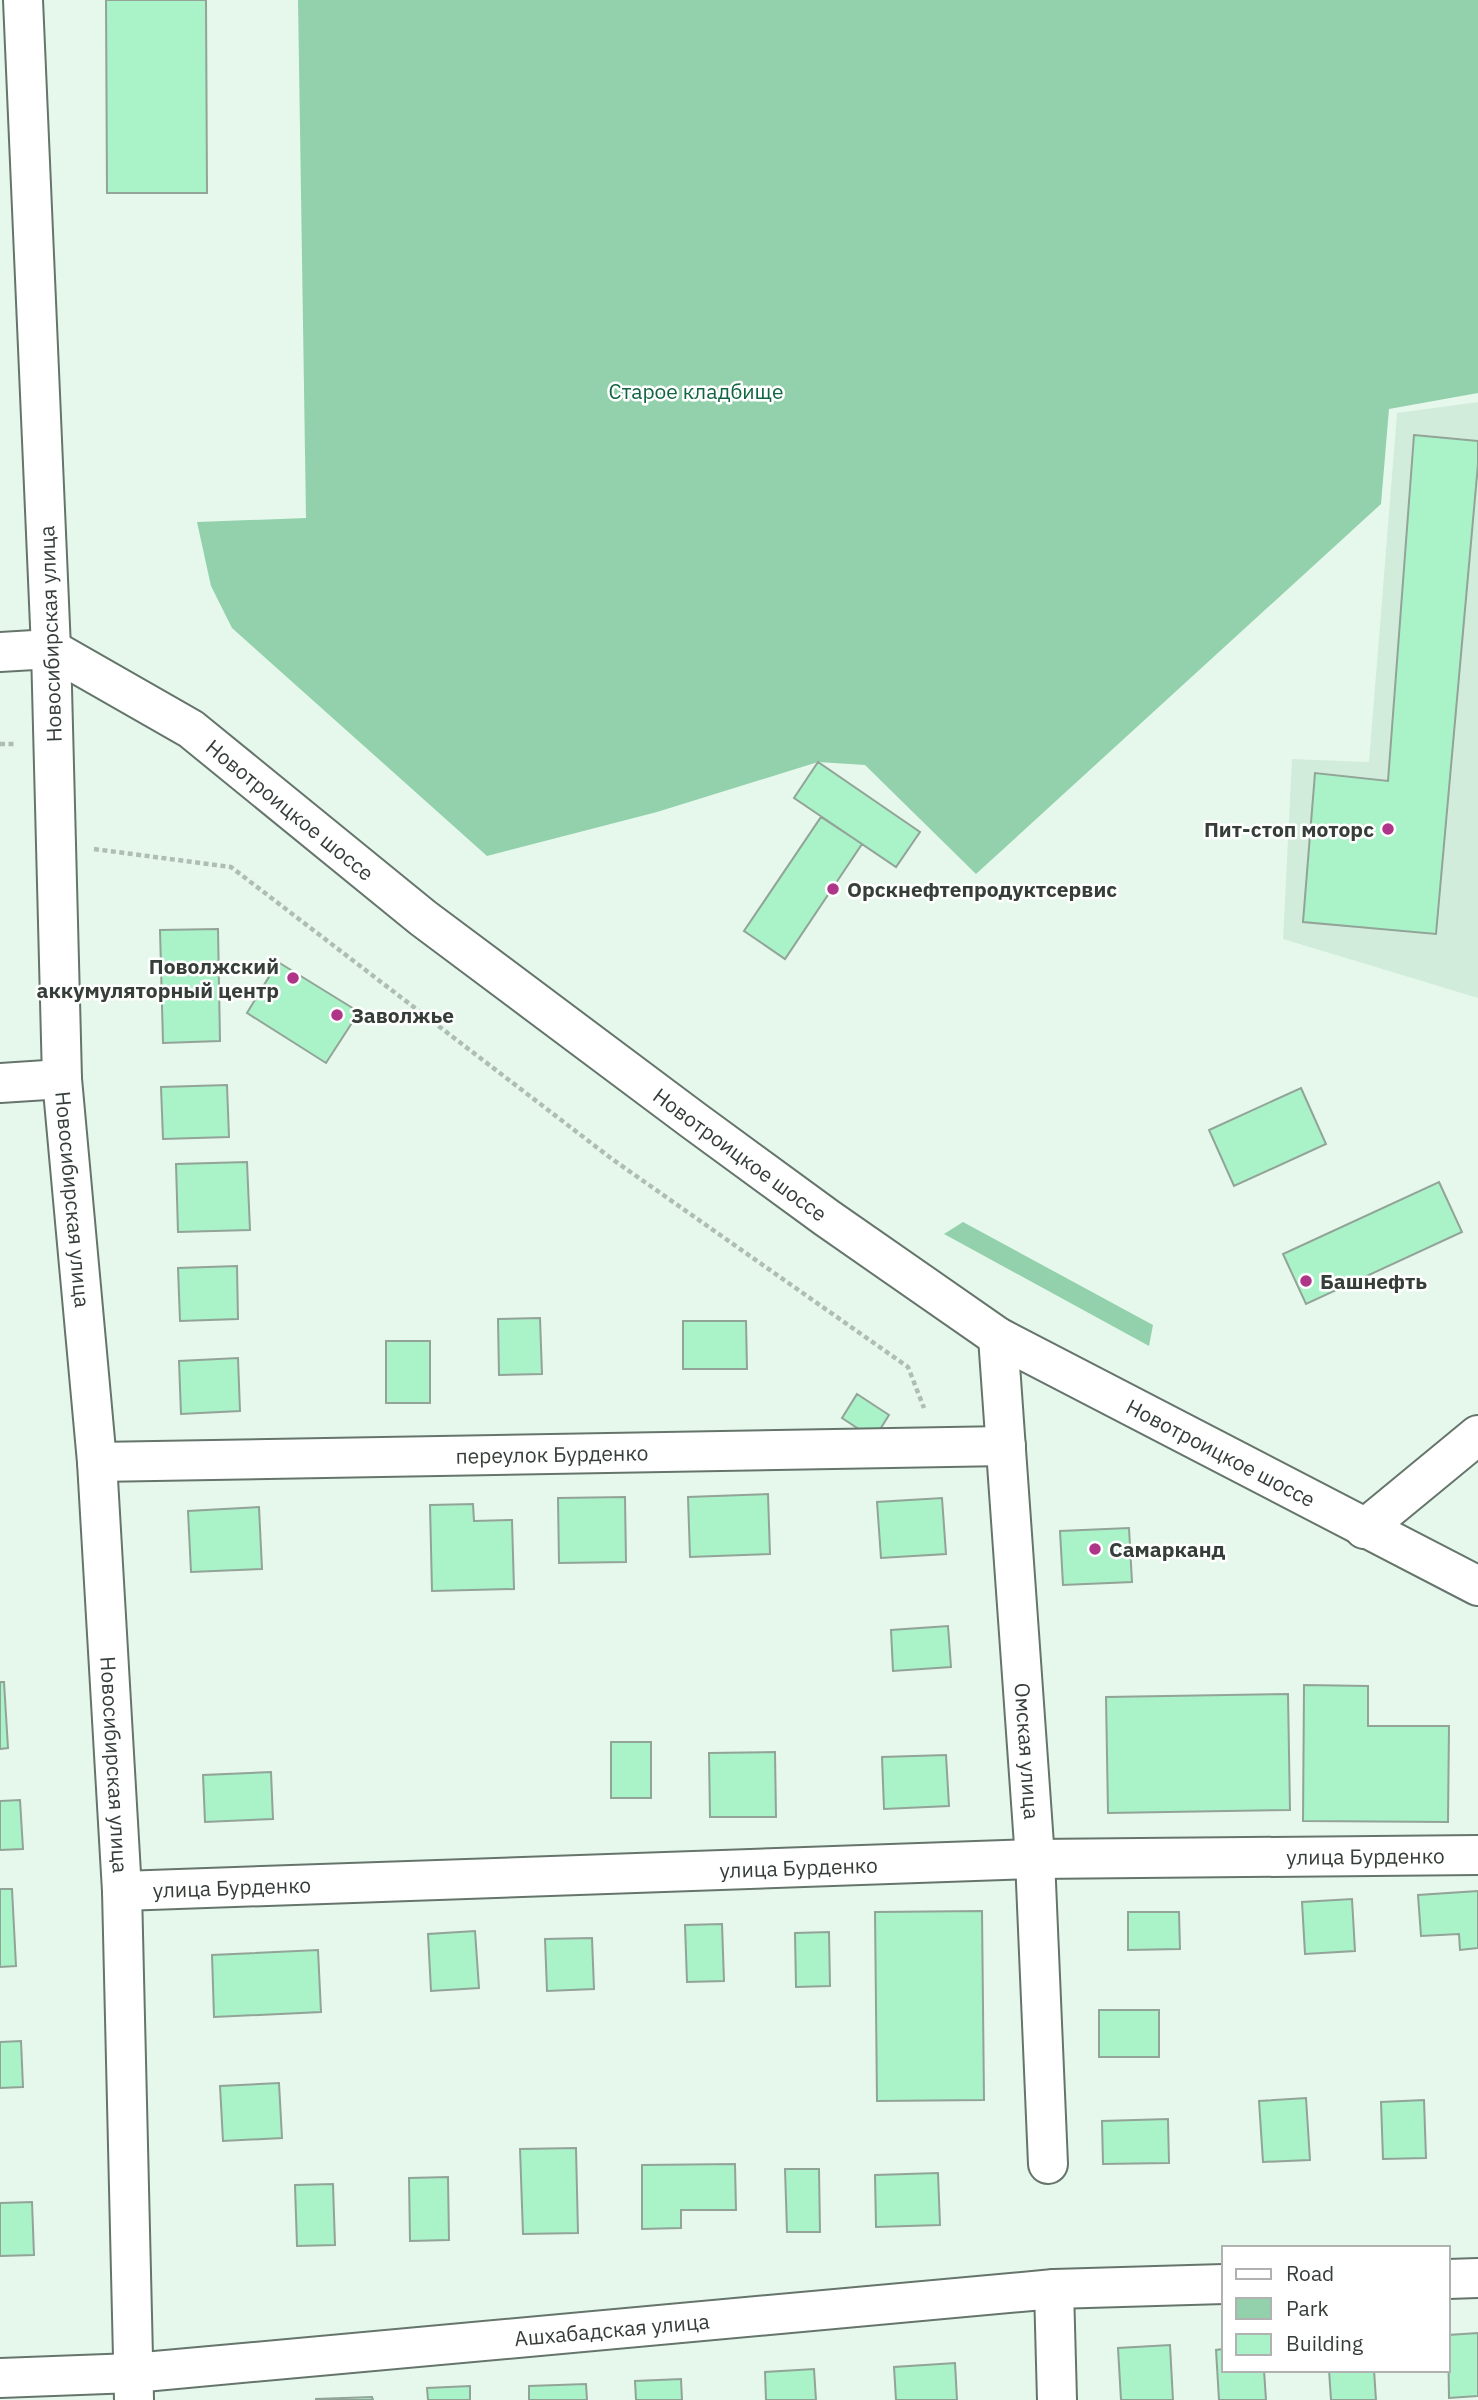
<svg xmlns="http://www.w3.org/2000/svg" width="1478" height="2400" font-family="'IBM Plex Sans',sans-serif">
<rect width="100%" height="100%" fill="#e6f8ec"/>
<path fill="#d2ecdc" d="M1478,402V998L1283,939L1292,759L1369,762L1397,413Z"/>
<path fill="#93d1ac" d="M298,0H1478V393L1389,409L1381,504L976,874L865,765L818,762L657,812L487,856L232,628L211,586L197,522L306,518Z
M963,1222L1153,1325L1149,1346L944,1234Z"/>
<path fill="#aaf2c8" stroke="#92a398" stroke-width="2" d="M106,0H206L207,193H107Z
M1414,435L1478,441V464L1436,934L1303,922L1315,773L1388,781Z
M818,762L920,832L896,867L794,798Z
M821,817L862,844L785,959L744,931Z
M218,929L220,1041L163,1043L160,930Z
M278,962L359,1012L326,1063L247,1013Z
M227,1085L229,1137L163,1139L161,1087Z
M1301,1088L1326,1144L1234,1186L1209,1130Z
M247,1162L250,1230L178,1232L176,1164Z
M1439,1182L1462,1232L1306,1304L1283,1254Z
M237,1266L238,1319L180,1321L178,1268Z
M540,1318L542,1374L499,1375L498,1319Z
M683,1321H746L747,1369H683Z
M386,1341H430V1403H386Z
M238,1358L240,1411L181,1414L179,1361Z
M857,1394L889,1415L874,1439L842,1418Z
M768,1494L770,1554L690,1557L688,1497Z
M625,1497L626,1562L559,1563L558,1498Z
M942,1498L946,1554L881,1558L877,1502Z
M473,1504L474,1521L512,1520L514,1589L432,1591L430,1505Z
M259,1507L262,1569L191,1572L188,1511Z
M1129,1528L1132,1582L1063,1585L1060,1531Z
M948,1626L951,1667L893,1671L891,1630Z
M0,1682H4L8,1748L0,1749Z
M1304,1685L1368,1686V1726H1449L1448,1822L1303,1821Z
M1288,1694L1290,1810L1108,1813L1106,1697Z
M611,1742H651V1798H611Z
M775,1752L776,1817H710L709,1753Z
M946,1755L949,1806L884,1809L882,1757Z
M271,1772L273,1819L205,1822L203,1775Z
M20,1800L23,1849L0,1850V1801Z
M0,1889H12L16,1966L0,1967Z
M1478,1891V1948L1460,1950L1459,1934L1421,1936L1418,1895Z
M1352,1899L1355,1951L1305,1954L1302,1902Z
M982,1911L984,2100L877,2101L875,1912Z
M1128,1912H1179L1180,1949L1128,1950Z
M722,1924L724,1981L687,1982L685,1925Z
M475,1931L479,1988L431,1991L428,1934Z
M829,1932L830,1986L796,1987L795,1933Z
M592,1938L594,1989L547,1991L545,1939Z
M318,1950L321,2012L214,2017L212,1955Z
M1099,2010H1159V2057H1099Z
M21,2041L23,2087L0,2088V2042Z
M279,2083L282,2138L223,2141L220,2086Z
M1306,2098L1310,2160L1263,2162L1259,2101Z
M1424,2100L1426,2158L1383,2159L1381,2102Z
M1168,2119L1169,2163L1103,2164L1102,2121Z
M576,2148L578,2233L523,2234L520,2149Z
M735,2164L736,2210H681V2228L642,2229V2165Z
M785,2169H819L820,2232H787Z
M938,2173L940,2225L876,2227L875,2175Z
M448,2177L449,2240L410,2241L409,2178Z
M333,2184L335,2245L297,2246L295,2185Z
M32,2202L34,2255L0,2256V2203Z
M1478,2333V2396L1449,2398L1448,2335Z
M1170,2345L1173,2400H1121L1118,2348Z
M1224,2349V2370H1264L1266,2400H1219L1216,2350Z
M955,2363L957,2400H896L894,2367Z
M814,2369L816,2400H766L765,2372Z
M1329,2370H1374L1376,2400H1331Z
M681,2379L682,2400H636L635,2381Z
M586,2384L587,2400H529V2386Z
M470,2386V2400H428L427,2388Z
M372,2397L373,2400H316V2399Z"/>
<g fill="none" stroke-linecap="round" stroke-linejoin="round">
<defs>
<g id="minor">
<path id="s1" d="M51,649L62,1079L97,1462L122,1891L134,2400"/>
<path d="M0,1083L62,1079"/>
<path id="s2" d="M998,1337L1035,1859L1048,2164"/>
<path id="s3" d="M97,1462L1006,1446"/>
<path d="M1364,1529L1478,1435"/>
<path id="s4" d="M122,1891L1035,1859L1478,1855"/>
<path d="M1448,2279L1478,2278"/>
<path d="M1054,2289L1057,2400"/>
<path id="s5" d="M0,2378L133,2373L1054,2289L1224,2284"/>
</g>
<g id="major">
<path d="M23,0L51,649"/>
<path id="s6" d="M51,649L191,729L423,918L693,1120L827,1218L998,1337L1478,1586"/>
<path d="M0,652L51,649"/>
</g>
</defs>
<use href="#minor" stroke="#65756b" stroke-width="42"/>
<use href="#major" stroke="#65756b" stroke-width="42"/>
<path stroke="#afbeb4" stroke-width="4.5" stroke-dasharray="5 3.5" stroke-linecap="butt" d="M0,744H14
M94,849L231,867L612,1159L908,1367L924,1408"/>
<use href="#minor" stroke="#fff" stroke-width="38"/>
<use href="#major" stroke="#fff" stroke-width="38"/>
</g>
<g fill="#ae3588" stroke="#fff" stroke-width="2.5">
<circle cx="1388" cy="829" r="7"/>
<circle cx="833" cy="889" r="7"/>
<circle cx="293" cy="978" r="7"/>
<circle cx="337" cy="1015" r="7"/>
<circle cx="1306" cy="1281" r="7"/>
<circle cx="1095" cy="1549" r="7"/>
</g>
<g text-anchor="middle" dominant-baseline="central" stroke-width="5" stroke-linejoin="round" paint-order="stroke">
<g font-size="21" fill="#116540" stroke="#fff">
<text x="696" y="391">Старое кладбище</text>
</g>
<g font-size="21" fill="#363e39" stroke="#fff">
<text transform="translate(50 634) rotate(-92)">Новосибирская улица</text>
<text stroke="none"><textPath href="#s6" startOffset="289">Новотроицкое шоссе</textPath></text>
<text stroke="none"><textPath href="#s6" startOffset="856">Новотроицкое шоссе</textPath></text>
<text stroke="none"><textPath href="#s1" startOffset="551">Новосибирская улица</textPath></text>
<text stroke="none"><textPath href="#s3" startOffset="455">переулок Бурденко</textPath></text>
<text stroke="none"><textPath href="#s6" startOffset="1423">Новотроицкое шоссе</textPath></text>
<text stroke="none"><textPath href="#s2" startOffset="415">Омская улица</textPath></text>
<text stroke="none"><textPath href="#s1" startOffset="1118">Новосибирская улица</textPath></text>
<text stroke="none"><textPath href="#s4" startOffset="1244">улица Бурденко</textPath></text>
<text stroke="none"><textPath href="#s4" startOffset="677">улица Бурденко</textPath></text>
<text stroke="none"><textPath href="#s4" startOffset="110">улица Бурденко</textPath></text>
<text stroke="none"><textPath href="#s5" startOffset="614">Ашхабадская улица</textPath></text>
</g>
<g font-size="21" font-weight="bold" fill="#363e39" stroke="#fff" text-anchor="start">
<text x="1374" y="829" text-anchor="end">Пит-стоп моторс</text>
<text x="847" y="889">Орскнефтепродуктсервис</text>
<text x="279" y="966" text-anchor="end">Поволжский<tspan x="279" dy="24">аккумуляторный центр</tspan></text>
<text x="351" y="1015">Заволжье</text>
<text x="1320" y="1281">Башнефть</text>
<text x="1109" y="1549">Самарканд</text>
</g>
</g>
<rect x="1222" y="2246" width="228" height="126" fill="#ffffff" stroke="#afb2b0" stroke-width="2"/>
<rect x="1236" y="2269" width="35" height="10" fill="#ffffff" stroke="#afb2b0" stroke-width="2"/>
<text x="1286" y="2281" font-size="21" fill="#363e39">Road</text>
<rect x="1236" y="2298" width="35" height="21" fill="#93d1ac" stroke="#afb2b0" stroke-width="2"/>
<text x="1286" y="2316" font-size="21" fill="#363e39">Park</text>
<rect x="1236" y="2334" width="35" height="21" fill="#aaf2c8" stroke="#afb2b0" stroke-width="2"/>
<text x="1286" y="2351" font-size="21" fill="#363e39">Building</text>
</svg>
